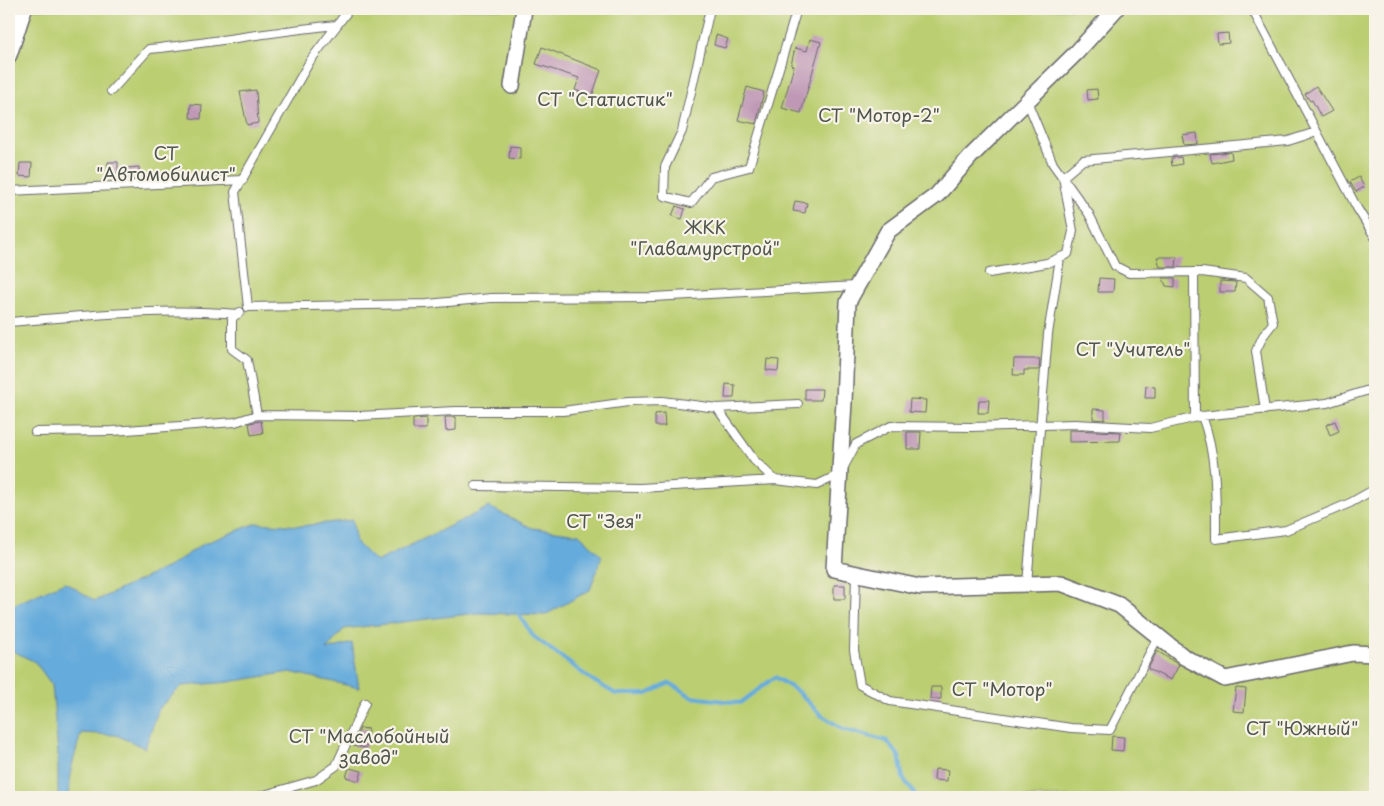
<svg xmlns="http://www.w3.org/2000/svg" width="1384" height="806" font-family="'Playpen Sans',sans-serif">
<rect width="100%" height="100%" fill="#f7f3e8"/>
<filter id="ink" filterUnits="userSpaceOnUse"><feTurbulence type="fractalNoise" baseFrequency=".02" numOctaves="2"/><feDisplacementMap in="SourceGraphic" scale="10" xChannelSelector="R" yChannelSelector="G"/><feConvolveMatrix kernelMatrix="1 2 1 2 8 2 1 2 1" color-interpolation-filters="sRGB"/></filter>
<filter id="wash" filterUnits="userSpaceOnUse"><feTurbulence type="fractalNoise" baseFrequency=".0096" numOctaves="4" result="noise"/><feDisplacementMap in="SourceGraphic" scale="20" xChannelSelector="R" yChannelSelector="G"/><feGaussianBlur stdDeviation="1.12" result="paint"/><feColorMatrix in="noise" values="0 0 0 0 0 0 0 0 0 0 0 0 0 0 0 0 0 1.4 0 .05"/><feComposite in="paint" operator="in"/></filter>
<g filter="url(#wash)">
<rect width="100%" height="100%" fill="#ece3c4"/>
<path fill="#bbcf72" stroke="#6e7856" d="M31,9H1375V797H9V79Z"/>
<path fill="#65abdb" stroke="#44668b" d="M489,507L532,528L579,534L602,556L590,590L545,615L478,613L344,629L326,650L352,643L359,688L290,672L229,682L182,686L159,708L145,748L116,735L81,733L71,769L69,797H58V753L52,685L35,662L9,649V607L65,582L95,601L170,566L203,544L257,523L301,526L352,520L356,542L376,562Z"/>
<g fill="none" stroke-linecap="round" stroke-linejoin="round">
<path stroke="#65abdb" stroke-width="4" d="M518,613L533,636L592,680L616,694H647L670,683L692,697L740,703L775,677L797,691L821,715L843,729L887,741L899,756L903,778L917,797"/>
</g>
<g id="blocks">
<path fill="#bf98b6" d="M1228,33L1229,43L1218,44L1217,34Z
M716,35L728,39L725,48L714,45Z
M810,39L821,42L801,113L782,108L794,66L791,65L795,48L807,51Z
M542,47L601,70L592,96L575,90L579,78L536,64Z
M1316,86L1332,111L1321,117L1312,100L1310,101L1305,94Z
M747,87L764,92L756,124L738,120Z
M1097,89L1098,99L1088,100L1087,90Z
M256,90L258,123L247,125L240,92Z
M191,104L202,105L201,119L190,118Z
M1197,133L1198,144L1184,145L1182,135Z
M510,146L520,147V159L509,158Z
M1231,152L1232,159L1212,163L1210,154Z
M1181,157L1182,164L1172,166L1171,158Z
M108,162H118V174L107,173Z
M20,163H32L31,177L19,176Z
M139,167L140,179L128,180L127,168Z
M1359,177L1364,187L1356,192L1350,182Z
M795,201L807,203L805,213L793,211Z
M676,206L685,209L682,219L672,216Z
M1157,257H1177L1176,267H1160Z
M1099,278L1114,279L1113,292H1098Z
M1163,278H1175V287L1166,286Z
M1220,281L1236,282L1235,292H1220Z
M767,359L779,360L778,371L766,370Z
M1014,359H1040L1039,370H1024V375H1013Z
M726,384L735,385L734,398H725Z
M1146,386L1155,387V398H1145Z
M805,389H822L821,400H805Z
M910,399L926,400L925,413L909,412Z
M979,400H989L988,413H978Z
M1093,409L1105,410V420L1093,419Z
M664,413L665,426H655V414Z
M445,417H456V430L446,431Z
M426,418V429H413V419Z
M261,421L263,433L251,435L249,423Z
M1335,421L1339,431L1330,435L1326,425Z
M1069,430L1121,432L1120,441L1069,442Z
M907,432H921L920,449H907Z
M834,585H845V599H834Z
M1157,651L1179,665L1171,680L1148,669Z
M931,687H941V699H930Z
M1236,688L1246,689L1244,712L1233,711Z
M360,728L368,729L366,748L353,746Z
M1112,736L1124,737L1123,751L1111,750Z
M349,768L362,771L359,781L346,777Z
M935,769L948,770L947,781L934,780Z"/>
</g>
</g>
<g filter="url(#ink)">
<use href="#blocks" fill-opacity="0" stroke="#69666b" stroke-width="1"/>
<g fill="none" stroke-linecap="round" stroke-linejoin="round">
<defs>
<path id="lane" d="M347,9V12L310,61L235,192L248,307L427,304L491,298L653,297L856,286
M710,9L682,131L665,167L664,196L691,203L711,177L749,167L797,9
M1252,9L1357,208L1375,237
M111,91L149,49C212,43 274,31 337,25
M1027,101L1053,164L1089,214L1115,266L1129,273L1202,272L1246,278L1268,297L1273,323L1263,336L1256,351L1265,410
M9,191L243,180
M1194,272L1195,417
M989,273L1047,263L1068,254L1073,231L1063,177L1083,160L1288,141L1316,132
M240,312L232,318V349L247,360L257,415
M9,322C85,316 161,307 238,314
M717,408L798,404
M1202,416C1217,456 1216,496 1216,539L1286,530L1350,503L1375,489
M35,432L113,431L235,422L257,415L359,416L455,411H563L628,402L662,401L717,408L754,460L775,480L817,485L840,474L856,444L891,426L971,427L1075,424L1150,428L1202,416L1327,403L1375,388
M476,486L640,488L775,480
M856,574L854,650L860,685L890,701L1071,728L1110,730L1158,637
M1027,584L1048,334L1060,258
M257,797L316,780L336,766L365,703"/>
<path id="street" d="M1116,9L1077,52L970,157L937,195L888,231L848,302L844,402L834,569L920,587L1061,583L1119,605L1184,657L1225,679L1353,653L1375,654
M9,55L24,9
M512,86L524,9"/>
</defs>
<use href="#lane" stroke="#69666b" stroke-width="10"/>
<use href="#street" stroke="#69666b" stroke-width="18"/>
<use href="#lane" stroke="#fff" stroke-width="8"/>
<use href="#street" stroke="#fff" stroke-width="15"/>
</g>
</g>
<g text-anchor="middle" dominant-baseline="central" stroke-width="4.5" stroke-linejoin="round" paint-order="stroke">
<g font-size="18" fill="#50564c" stroke="#f7f3e8">
<text x="605" y="98">СТ "Статистик"</text>
<text x="879" y="114">СТ "Мотор-2"</text>
<text x="166" y="152">СТ<tspan x="166" dy="21">"Автомобилист"</tspan></text>
<text x="705" y="226">ЖКК<tspan x="705" dy="21">"Главамурстрой"</tspan></text>
<text x="1133" y="348">СТ "Учитель"</text>
<text x="604" y="520">СТ "Зея"</text>
<text x="1002" y="688">СТ "Мотор"</text>
<text x="1302" y="727">СТ "Южный"</text>
<text x="369" y="735">СТ "Маслобойный<tspan x="369" dy="21">завод"</tspan></text>
</g>
</g>
<rect width="1384" height="806" fill="none" stroke="#f7f3e8" stroke-width="30"/>
</svg>
